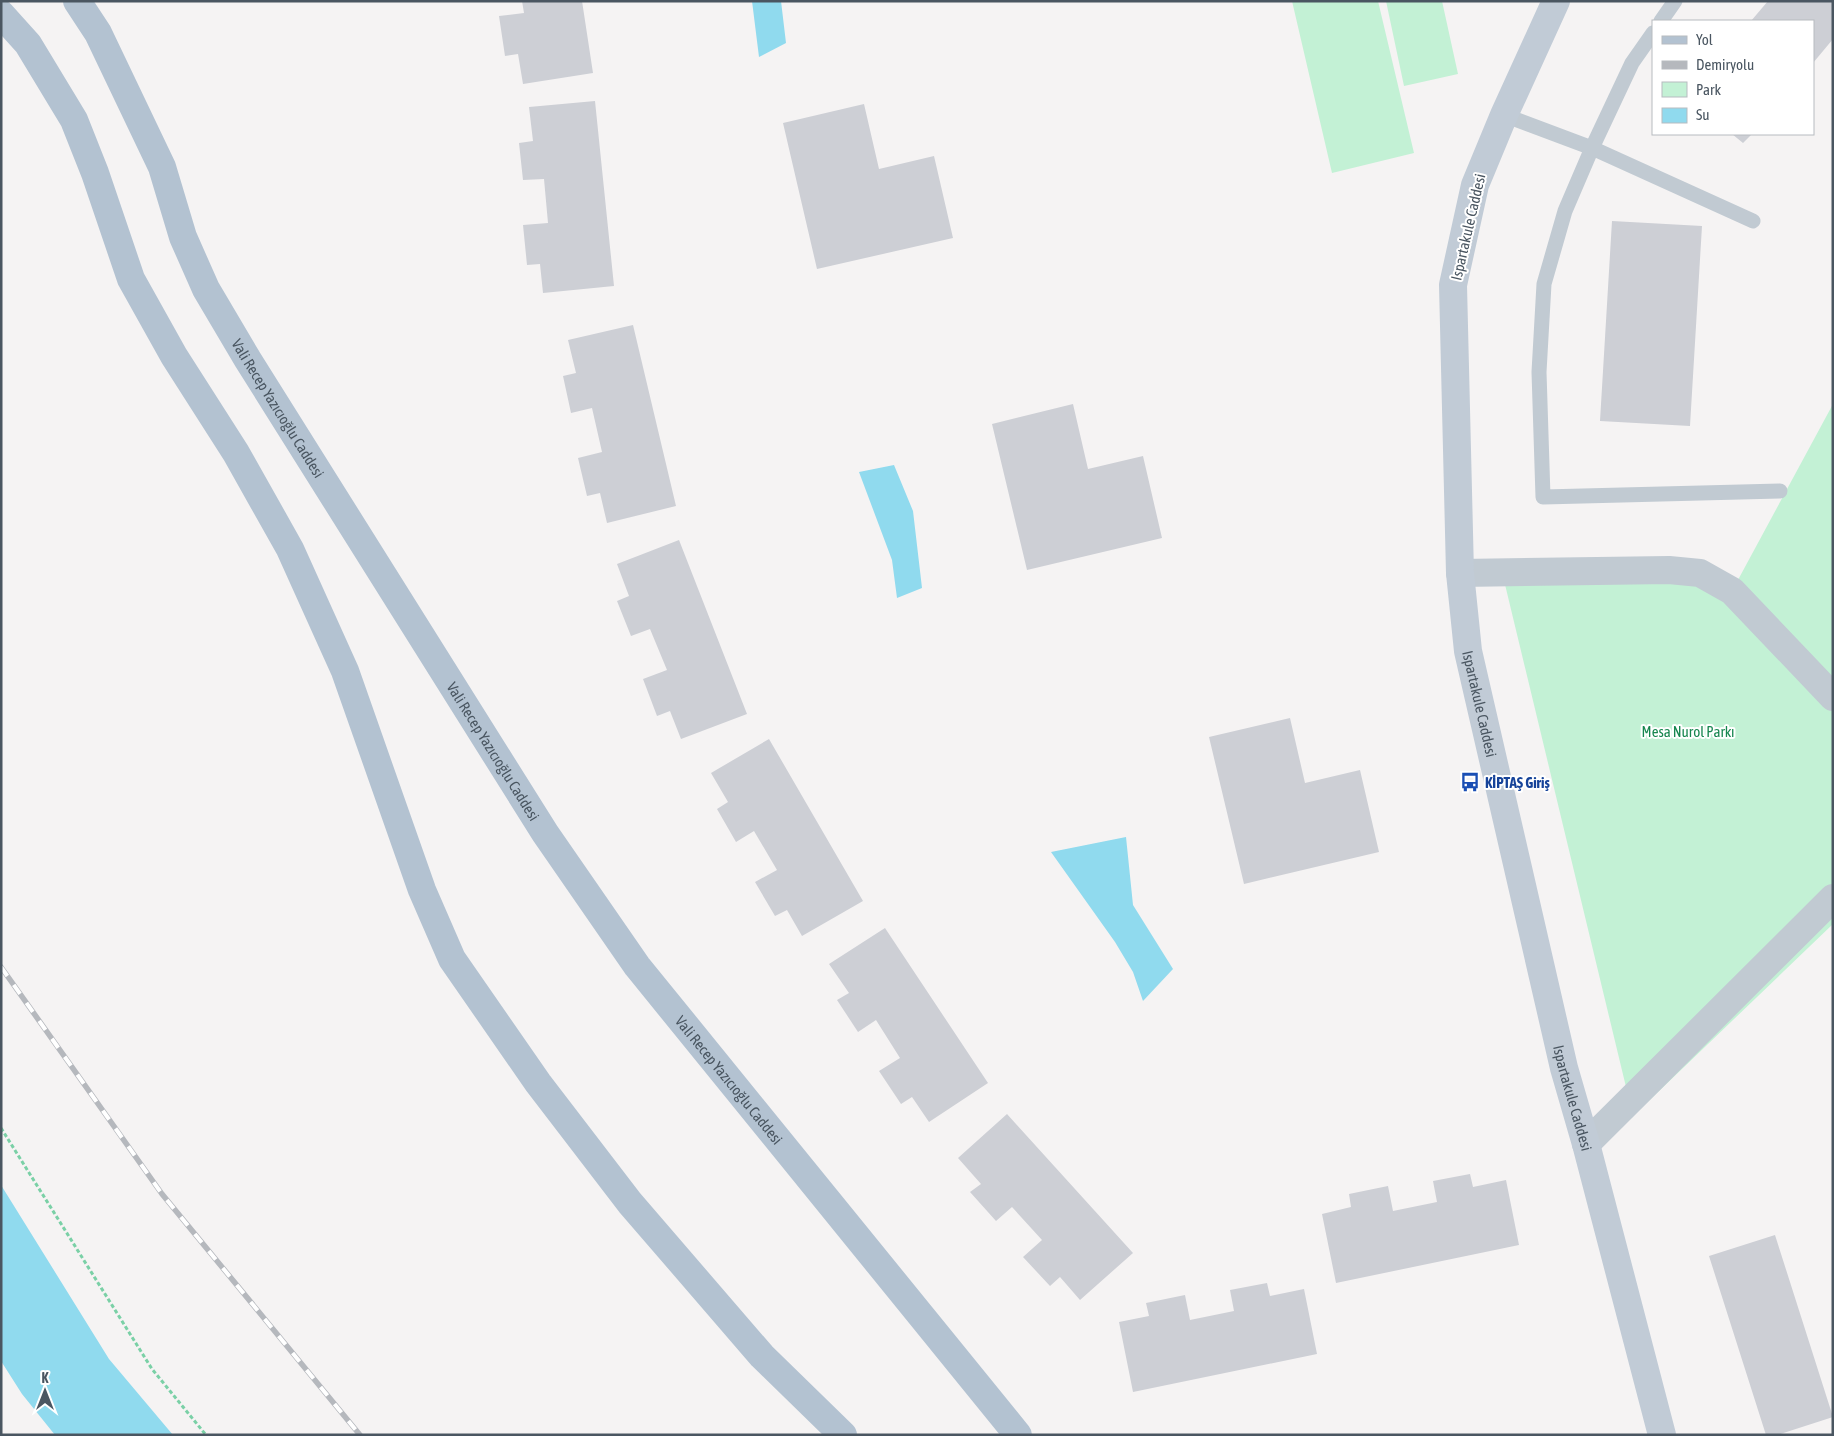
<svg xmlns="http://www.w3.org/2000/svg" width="1834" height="1436" font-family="'Asap Condensed',sans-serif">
<rect width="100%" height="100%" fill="#f5f3f3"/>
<path fill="#c3f1d5" d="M1292,1H1378L1414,153L1332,173Z
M1386,1H1442L1458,74L1404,86Z
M1833,404V924L1633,1116L1502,572L1669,570L1732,591Z"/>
<path fill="#90daee" d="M752,1H781L786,43L759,57Z
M894,465L913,511L922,588L897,598L892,560L859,472Z
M1126,837L1133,905L1173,969L1143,1001L1133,972L1115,942L1051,852Z
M1,1185L109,1359L173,1435H55L22,1394L1,1361Z"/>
<path fill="#cdcfd5" d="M522,1H582L593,73L523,84L518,54L505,56L499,16L524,13Z
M1768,1H1833V39L1813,63V21H1751Z
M595,101L614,286L543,293L540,264L527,265L523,225L548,223L544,179L523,180L519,143L533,141L529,107Z
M864,104L879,169L934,156L953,238L817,269L783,123Z
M1732,134H1752L1743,143Z
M1612,221L1702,226L1690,426L1600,421Z
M633,325L676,506L607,523L600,493L587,496L578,458L602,452L592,408L571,413L563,376L576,373L568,340Z
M1073,404L1088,469L1143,456L1162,538L1027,570L992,424Z
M679,540L747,714L681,739L670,711L657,716L643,679L667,670L650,629L631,636L617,601L629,596L617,564Z
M1290,718L1305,783L1360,770L1379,852L1244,884L1209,737Z
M769,739L863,901L802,936L787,910L775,916L755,882L777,870L754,831L736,842L717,809L728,802L711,773Z
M885,928L988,1083L929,1122L912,1097L901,1104L879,1071L900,1058L876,1020L858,1032L837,1000L849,993L829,964Z
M1007,1114L1133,1253L1080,1300L1060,1277L1050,1286L1023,1257L1042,1240L1012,1207L996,1221L970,1192L981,1184L958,1158Z
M1470,1174L1473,1187L1506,1180L1519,1245L1336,1283L1322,1214L1351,1207L1349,1194L1388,1186L1393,1211L1437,1202L1433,1181Z
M1775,1235L1833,1417L1777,1435H1766L1709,1256Z
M1267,1283L1270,1296L1304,1289L1317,1354L1133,1392L1119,1322L1149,1316L1146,1303L1185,1295L1190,1320L1234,1311L1230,1290Z"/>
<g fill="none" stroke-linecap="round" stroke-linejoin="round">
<path stroke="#7ad0a6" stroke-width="3" stroke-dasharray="4 2.5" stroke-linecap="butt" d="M1,1128L152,1369L206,1435"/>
<path stroke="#c1cad2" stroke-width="15" d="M1661,21L1675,1
M1653,33L1632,63L1592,148L1565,211L1544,284L1539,372L1543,497L1780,491
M1504,115L1592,148L1753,221"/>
<path stroke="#c1cad2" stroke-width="28" d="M1460,573L1669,570L1700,573L1732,591L1833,697
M1586,1144L1833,898"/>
<path stroke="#c1cbd6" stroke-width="28" id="s1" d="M1556,1L1504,115L1475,185L1453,285L1460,573L1468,651L1564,1068L1586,1144L1662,1435"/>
<g stroke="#b3c2d1" stroke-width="28">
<path id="s2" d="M77,1L98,33L162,167L183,237L206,289L248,360L545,833L637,966L1018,1435"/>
<path d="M1,14L28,44L74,120L95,173L131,279L174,356L236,453L290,549L345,671L422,890L452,959L538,1083L630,1203L762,1356L843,1435"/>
</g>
<defs>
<path id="rail" d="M1,967L162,1194L360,1435"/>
</defs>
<use href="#rail" stroke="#b5b8bd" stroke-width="5.5"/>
<use href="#rail" stroke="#fff" stroke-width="4" stroke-dasharray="11" stroke-linecap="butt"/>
</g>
<defs>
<symbol id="bus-bare" viewBox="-9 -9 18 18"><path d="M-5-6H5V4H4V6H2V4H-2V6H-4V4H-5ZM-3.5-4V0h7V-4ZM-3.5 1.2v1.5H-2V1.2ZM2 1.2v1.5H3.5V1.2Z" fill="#1a4fb4" stroke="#fff" stroke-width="2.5" paint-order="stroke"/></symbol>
</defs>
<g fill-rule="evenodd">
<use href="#bus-bare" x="1456" y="768" width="28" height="28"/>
</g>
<g text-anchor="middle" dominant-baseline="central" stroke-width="4" stroke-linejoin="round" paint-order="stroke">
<g font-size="15" fill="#4a5661" stroke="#fff">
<text transform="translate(1468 227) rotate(-77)">Ispartakule Caddesi</text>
<text stroke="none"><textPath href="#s2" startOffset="456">Vali Recep Yazıcıoğlu Caddesi</textPath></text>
<text stroke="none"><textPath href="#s1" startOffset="724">Ispartakule Caddesi</textPath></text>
<text stroke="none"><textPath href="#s2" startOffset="861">Vali Recep Yazıcıoğlu Caddesi</textPath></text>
<text stroke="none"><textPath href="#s2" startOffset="1266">Vali Recep Yazıcıoğlu Caddesi</textPath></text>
<text stroke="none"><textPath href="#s1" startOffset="1129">Ispartakule Caddesi</textPath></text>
</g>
<g font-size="15" fill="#17864f" stroke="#fff">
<text x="1688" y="731">Mesa Nurol Parkı</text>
</g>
<g font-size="15" font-weight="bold" fill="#164399" stroke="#fff" text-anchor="start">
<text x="1485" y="782">KİPTAŞ Giriş</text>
</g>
</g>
<rect width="1834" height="1436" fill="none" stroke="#4a5661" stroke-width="5"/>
<rect x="1652" y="20" width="162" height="115" fill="#ffffff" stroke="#b7bbc0"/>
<rect x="1662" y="36" width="25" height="8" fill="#b3c2d1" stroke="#b7bbc0"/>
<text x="1696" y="45" font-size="15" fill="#4a5661">Yol</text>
<rect x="1662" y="61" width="25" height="8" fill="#b5b8bd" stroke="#b7bbc0"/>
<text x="1696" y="70" font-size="15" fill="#4a5661">Demiryolu</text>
<rect x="1662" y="82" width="25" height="15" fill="#c3f1d5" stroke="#b7bbc0"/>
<text x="1696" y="95" font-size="15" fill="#4a5661">Park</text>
<rect x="1662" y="108" width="25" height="15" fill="#90daee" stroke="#b7bbc0"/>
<text x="1696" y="120" font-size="15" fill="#4a5661">Su</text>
<g transform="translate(45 1391)" stroke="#ffffff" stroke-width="4" paint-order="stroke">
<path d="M0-4L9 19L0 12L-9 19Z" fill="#4a5661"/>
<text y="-8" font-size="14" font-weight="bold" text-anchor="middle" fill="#4a5661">K</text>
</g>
</svg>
